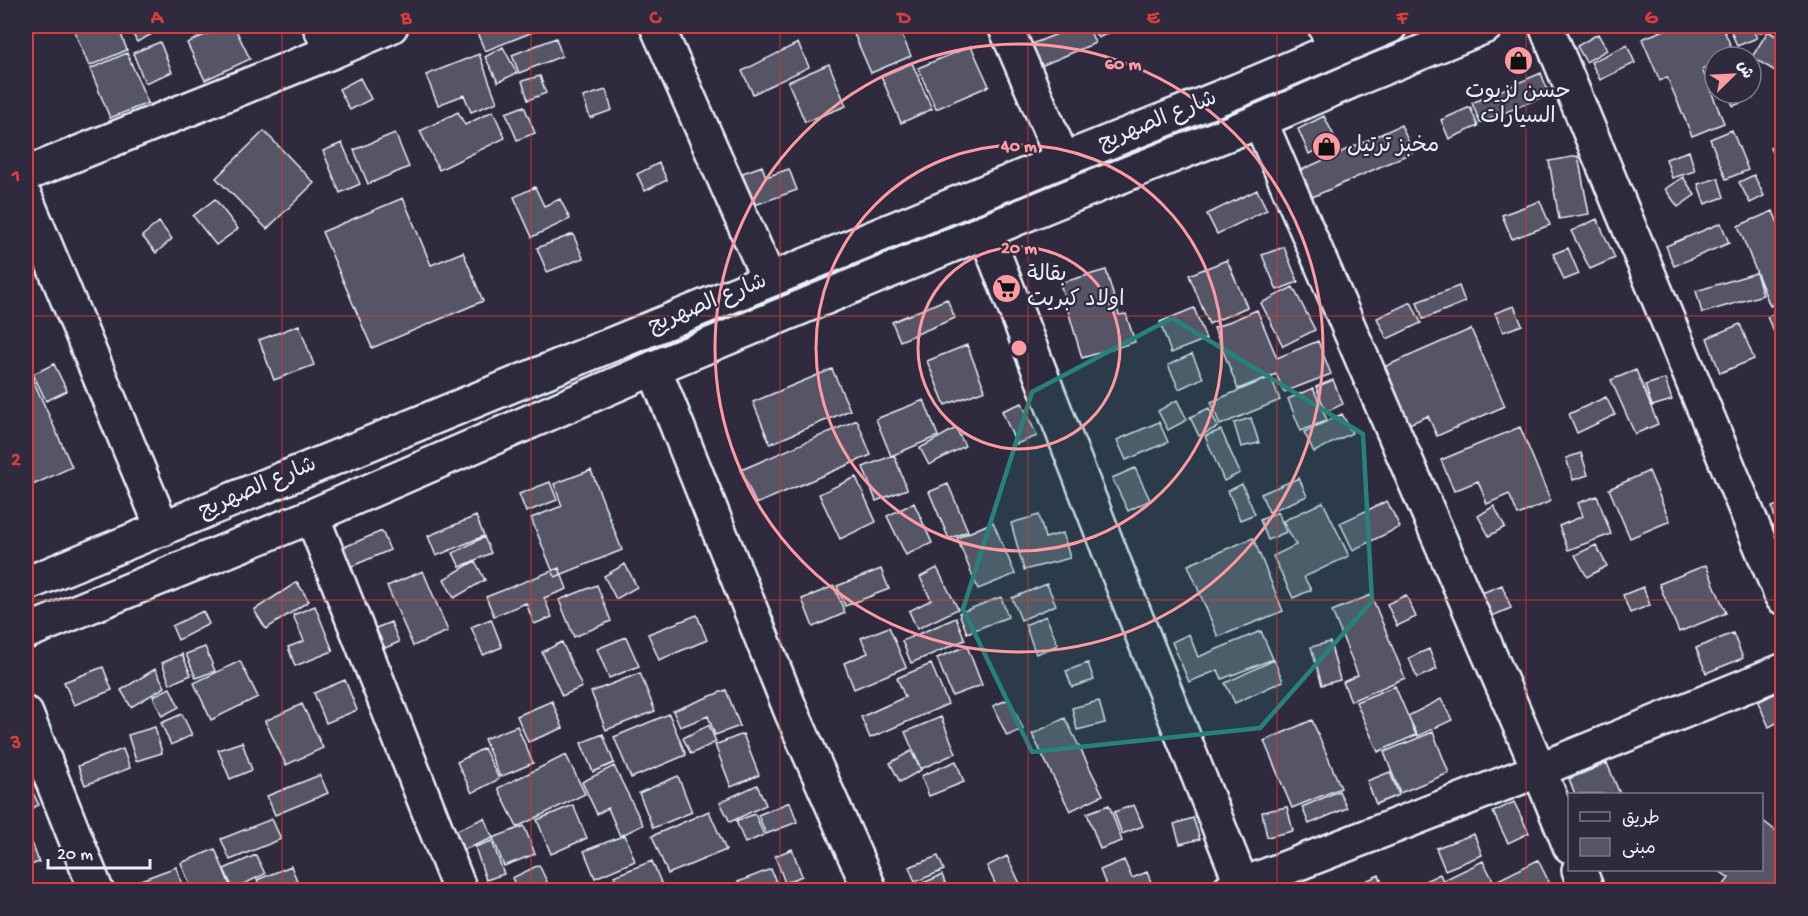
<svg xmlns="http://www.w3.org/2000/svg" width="1808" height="916" font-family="'Gochi Hand','Playpen Sans Arabic',sans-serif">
<rect width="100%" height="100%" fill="#2f2a3d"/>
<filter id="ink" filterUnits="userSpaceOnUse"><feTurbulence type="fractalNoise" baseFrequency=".0167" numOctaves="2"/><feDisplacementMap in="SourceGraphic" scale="12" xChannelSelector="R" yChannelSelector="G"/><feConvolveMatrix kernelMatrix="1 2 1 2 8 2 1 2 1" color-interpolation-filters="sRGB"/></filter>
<g filter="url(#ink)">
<path fill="#575565" stroke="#e8f1f8" stroke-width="1.5" d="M72,26H118L127,50L89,66Z
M129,26H153L156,32L137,42Z
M224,26H234L250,59L205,80L187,43Z
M474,26H548L485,51Z
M856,26H898L911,56L871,73L851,27Z
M1077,26H1088L1095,43L1041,66L1032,44Z
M1091,26H1123L1098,38Z
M1674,26H1722L1735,55L1730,57H1715V63L1702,69L1724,123L1692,136L1667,77L1660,81L1642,39Z
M1729,26H1751L1757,38L1737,46Z
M1755,26H1778L1758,33Z
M1768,31L1782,40V57L1775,71L1752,57Z
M1598,34L1607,50L1586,62L1577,46Z
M556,38L562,56L519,73L512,55Z
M160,42L172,72L145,83L133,53Z
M798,43L809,67L753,94L742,71Z
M1627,45L1635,63L1600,80L1591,62Z
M971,46L989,86L936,109L918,68Z
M503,47L517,73L498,82L485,57Z
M127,53L148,103L110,118L90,69Z
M479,54L497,102L471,112L464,95L438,105L426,75Z
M912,63L932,109L901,123L881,76Z
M829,64L846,106L805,122L788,82Z
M1541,73L1549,94L1480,123L1472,103Z
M540,76L546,93L528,100L522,81Z
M360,78L371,99L350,110L339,89Z
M606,90L612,110L590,118L583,97Z
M1728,93H1751L1753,98L1733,106Z
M524,106L535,133L517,140L506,113Z
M1470,107L1478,126L1449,139L1441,120Z
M493,111L505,138L439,170L420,131L458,112L465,125Z
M1324,116L1336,140L1309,154L1298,129Z
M1401,125L1413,152L1308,199L1297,172Z
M1732,130L1748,170L1726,179L1710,139Z
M264,131L314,183L267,229L216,178Z
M395,133L409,167L368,184L354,150Z
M1782,142V174L1770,148Z
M342,143L360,184L340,193L323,151Z
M1689,151L1695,171L1672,178L1666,159Z
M1578,156L1589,214L1559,219L1549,161Z
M659,163L667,180L645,191L637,174Z
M762,166L766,177L789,169L797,190L752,206L740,174Z
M1754,175L1764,196L1750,203L1739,182Z
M1683,177L1695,195L1678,207L1665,189Z
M1718,178L1724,197L1705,204L1698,184Z
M535,187L544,206L560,199L570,219L532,237L514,197Z
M1257,190L1267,210L1217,234L1207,214Z
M403,198L431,265L463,252L483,301L372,348L322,232Z
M215,199L238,229L216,245L193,216Z
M1540,201L1550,225L1512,239L1502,215Z
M1773,211L1782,233V301L1770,306L1738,226Z
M1597,219L1615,258L1590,269L1571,231Z
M159,222L172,239L156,253L142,236Z
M1721,223L1729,243L1674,266L1666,246Z
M573,234L583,258L547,272L537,248Z
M1284,247L1298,282L1277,290L1262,255Z
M1568,248L1579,274L1564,280L1553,254Z
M1227,260L1247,307L1209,324L1189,275Z
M1106,270L1119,315L1126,314L1135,342L1082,358L1060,283Z
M1756,273L1763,295L1702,313L1696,291Z
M1459,286L1465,302L1423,319L1417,302Z
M1293,287L1315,330L1283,346L1261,303Z
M947,299L955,318L900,341L892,322Z
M1411,302L1421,323L1387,339L1377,318Z
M1514,306L1522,325L1503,332L1495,313Z
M1194,308L1206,339L1171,353L1160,322Z
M1782,309V349L1767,317Z
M1257,310L1277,358L1318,341L1331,374L1284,392L1276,374L1238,389L1214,328Z
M1740,324L1754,359L1720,373L1707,338Z
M299,325L314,365L274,380L259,340Z
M1471,329L1505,406L1437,436L1428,416L1409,424L1384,367Z
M967,345L985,390L945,405L927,361Z
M1192,354L1203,378L1179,389L1168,365Z
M54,364L67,391L46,401L33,374Z
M832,369L850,410L770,444L753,402Z
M1636,370L1658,424L1635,434L1611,380Z
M29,371L72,467L26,488V372Z
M1271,377L1280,400L1220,425L1211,402Z
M1665,379L1672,400L1652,406L1645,385Z
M1333,380L1343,404L1326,412L1316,387Z
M1313,388L1327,420L1301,431L1288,399Z
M1606,397L1615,415L1577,433L1569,414Z
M924,400L938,436L891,456L876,419Z
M1177,400L1187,420L1168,430L1158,411Z
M1022,403L1037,436L1016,444L1002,411Z
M1209,408L1218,427L1199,436L1190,417Z
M1342,414L1352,433L1314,452L1304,432Z
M1251,418L1259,443L1241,447L1234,423Z
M857,420L871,455L756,504L741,470Z
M1159,422L1168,442L1126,460L1117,440Z
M1520,427L1551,501L1518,515L1509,494L1487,504L1478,481L1454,491L1441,460Z
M956,428L965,446L929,465L920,448Z
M1221,430L1240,473L1224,481L1205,436Z
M1581,453L1588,475L1573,480L1566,458Z
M894,455L907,489L876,501L863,467Z
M1135,468L1150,500L1128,511L1112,478Z
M591,470L622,550L555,577L531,518L562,506L554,484Z
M1649,471L1670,521L1630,538L1609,489Z
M856,477L876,522L840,539L819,494Z
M1299,478L1307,496L1269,512L1261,494Z
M550,482L557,500L526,512L519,494Z
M948,484L968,531L949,539L929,492Z
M1242,484L1255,514L1240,520L1228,491Z
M1597,496L1611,534L1568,550L1559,526L1583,516L1578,503Z
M1387,501L1400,527L1353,550L1340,523Z
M1323,502L1349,556L1304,577L1311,590L1293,598L1273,556L1296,545L1283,521Z
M914,503L932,543L906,555L887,516Z
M1782,504V526L1777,527L1772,507Z
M1494,506L1505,527L1489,536L1478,516Z
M1278,512L1286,532L1268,540L1260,520Z
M1039,515L1045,538L1063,533L1070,558L1024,570L1011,523Z
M476,516L484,536L436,556L428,536Z
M993,522L1015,574L978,589L957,538Z
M382,531L390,550L350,567L342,548Z
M484,537L491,553L460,567L453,553Z
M1253,538L1283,611L1218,637L1188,565Z
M1596,545L1607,566L1587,577L1575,555Z
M475,561L485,580L454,598L444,579Z
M625,564L637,587L616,599L604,576Z
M1706,565L1726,613L1679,632L1659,584Z
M559,568L567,589L544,598L552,617L534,624L526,603L494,616L486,597Z
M937,568L958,609L917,629L909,611L931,600L920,577Z
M881,569L889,589L845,606L837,586Z
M423,571L448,631L413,646L387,586Z
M297,582L309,601L266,629L254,610Z
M1047,584L1056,605L1021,620L1012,598Z
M597,585L611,621L574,637L559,600Z
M1502,585L1511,608L1492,616L1482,593Z
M834,586L845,613L813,627L802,599Z
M1643,587L1650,605L1630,613L1623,595Z
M1371,595L1405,678L1351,701L1343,682L1358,675L1332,611Z
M1406,595L1416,617L1397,626L1387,604Z
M1001,597L1008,617L967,633L959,613Z
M315,606L333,651L295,666L288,647L304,641L293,615Z
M203,611L209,624L178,640L172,626Z
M697,615L707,640L659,660L648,634Z
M1046,616L1058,645L1036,654L1025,625Z
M956,618L965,640L911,663L902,641Z
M491,619L502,647L483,655L471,627Z
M391,622L399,642L385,648L376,628Z
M889,627L906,667L854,689L844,663L868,653L861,638Z
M1261,631L1273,659L1222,679L1218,670L1189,682L1172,642L1189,634L1198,657Z
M1733,633L1743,658L1706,673L1696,648Z
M626,637L639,666L609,678L597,649Z
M562,642L582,687L562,696L542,652Z
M1330,642L1340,680L1322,685L1311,647Z
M967,646L982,685L952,696L937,658Z
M205,647L215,671L196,678L186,654Z
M1429,649L1437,669L1417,678L1409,658Z
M182,654L191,675L170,684L162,663Z
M1274,660L1283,681L1235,703L1225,683Z
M240,661L258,697L211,720L194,683Z
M1088,663L1094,680L1072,687L1066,671Z
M931,664L948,704L870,738L861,717L905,697L897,678Z
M103,667L112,690L74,705L64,682Z
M155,669L165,687L131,707L121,690Z
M640,673L655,711L606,730L591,692Z
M345,680L357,710L326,723L314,693Z
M1395,686L1416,735L1378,752L1356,702Z
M170,688L179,707L162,716L153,696Z
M726,690L740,726L715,735L708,716L680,727L673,711Z
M1782,690V720L1769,727L1758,702Z
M1009,699L1023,729L1007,736L993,706Z
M1441,699L1452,720L1418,736L1408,716Z
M552,701L563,728L528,742L517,716Z
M1099,701L1105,723L1077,730L1072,708Z
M302,704L323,748L286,765L265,721Z
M182,714L192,735L171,745L161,723Z
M669,714L686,755L631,778L614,737Z
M941,717L956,753L921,769L905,732Z
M1065,718L1103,795L1070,811L1032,734Z
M1312,720L1341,788L1292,808L1264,741Z
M709,725L716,742L691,754L683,738Z
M517,726L533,763L500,777L484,739Z
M155,727L162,753L136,761L128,735Z
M1433,732L1449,773L1400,793L1384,752Z
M603,734L614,763L593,772L581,743Z
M743,734L759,775L731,787L715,745Z
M242,742L252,770L230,779L218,750Z
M484,748L499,779L472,793L457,762Z
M123,749L130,768L85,785L78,766Z
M911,751L921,770L900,782L890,763Z
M566,755L585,794L517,827L498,788Z
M956,761L964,782L929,796L921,776Z
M1607,763L1620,794H1575L1569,779Z
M614,766L643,825L620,836L608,808L597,814L582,782Z
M1390,772L1399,795L1376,804L1367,781Z
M320,775L328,793L275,815L267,796Z
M678,776L692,812L653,828L639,793Z
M29,785L39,805L26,811V786Z
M757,785L766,805L730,822L720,802Z
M1339,791L1347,808L1309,824L1302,807Z
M790,802L797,822L766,834L758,815Z
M1514,802L1529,833L1508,843L1493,812Z
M573,805L587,838L551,854L537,820Z
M1109,805L1122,841L1100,849L1087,813Z
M1134,805L1143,826L1122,834L1114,812Z
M1287,807L1293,831L1267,837L1262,812Z
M709,811L726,850L668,874L652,836Z
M755,814L764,835L745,843L736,821Z
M484,818L493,838L463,850L455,831Z
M1193,818L1200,839L1180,844L1174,824Z
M272,819L281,839L230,860L221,839Z
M1762,820L1781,835L1782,834V890H1720L1729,878L1718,870H1762Z
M524,826L535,854L504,866L493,838Z
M1474,834L1482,855L1445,870L1436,848Z
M625,835L635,861L595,878L584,851Z
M31,840L39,862L26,867V842Z
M492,841L504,874L486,880L475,847Z
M215,849L232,890H192L181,863Z
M792,849L802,876L785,883L775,856Z
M256,855L265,874L233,889L224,869Z
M938,856L944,870L915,882L909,867Z
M1007,856L1023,890H998L987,866Z
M1124,860L1132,878L1147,872L1154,890H1108L1100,870Z
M1538,860L1552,888L1546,890H1503L1498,880Z
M652,861L664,890H620L614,876Z
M1483,861L1498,890H1449L1444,880Z
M539,865L551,890H518L512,878Z
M291,866L301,890H261L257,880Z
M176,867L184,890H141L138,881Z
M771,869L779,890H742L738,882Z
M1440,874L1447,890H1414L1412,887Z
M942,875L948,890H920L918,885Z
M1379,875L1385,890H1354L1352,887Z
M1295,880L1300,890H1268Z"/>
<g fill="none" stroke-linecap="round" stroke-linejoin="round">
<defs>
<path id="minor" d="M320,26L331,52
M657,26L769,280
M1005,26L1063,160
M1325,26L1335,49
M1546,26L1782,597
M1260,121L1539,770L1570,846
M26,174L331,52L391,26
M26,199L163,529
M985,231L1116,568L1244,890
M654,368L791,711L870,890
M312,516L460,890
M26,714L96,890
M1579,870L1587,890
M1229,890L1539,770L1782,671"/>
<path id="major" d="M26,584L1063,160L1239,90L1390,26
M26,632L312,516L654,368L1066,198L1260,121L1356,79L1486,26"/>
</defs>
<use href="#minor" stroke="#e8f1f8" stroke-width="38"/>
<use href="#major" stroke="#e8f1f8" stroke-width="38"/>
<use href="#minor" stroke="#2f2a3d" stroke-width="33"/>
<use href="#major" stroke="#2f2a3d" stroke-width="33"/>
</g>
</g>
<path fill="#25827c" fill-opacity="0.2" stroke="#25827c" stroke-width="4.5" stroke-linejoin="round" d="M1172,318L1363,434L1372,601L1260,728L1032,752L963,609L1032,392Z"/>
<path fill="none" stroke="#d83c3d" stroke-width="1.5" stroke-opacity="0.55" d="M282,26V890M531,26V890M780,26V890M1028,26V890M1277,26V890M1526,26V890M26,316H1782M26,600H1782"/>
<g fill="none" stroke="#ff9aa2" stroke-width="3">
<circle cx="1019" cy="348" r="101"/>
<circle cx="1019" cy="348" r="203"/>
<circle cx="1019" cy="348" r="304"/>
</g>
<defs>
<symbol id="shop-disc" viewBox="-11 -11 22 22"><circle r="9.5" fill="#ff9aa2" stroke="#2f2a3d"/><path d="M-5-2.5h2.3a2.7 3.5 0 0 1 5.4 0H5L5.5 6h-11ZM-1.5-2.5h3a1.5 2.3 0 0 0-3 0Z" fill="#111"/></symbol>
<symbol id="supermarket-disc" viewBox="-11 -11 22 22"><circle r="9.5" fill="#ff9aa2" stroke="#2f2a3d"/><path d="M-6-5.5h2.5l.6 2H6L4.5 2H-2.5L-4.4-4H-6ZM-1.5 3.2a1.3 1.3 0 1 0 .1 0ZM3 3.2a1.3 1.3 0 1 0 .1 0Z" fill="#111"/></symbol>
</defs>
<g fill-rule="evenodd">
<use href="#shop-disc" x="1502" y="44" width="33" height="33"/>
<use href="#shop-disc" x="1310" y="130" width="33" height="33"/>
<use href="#supermarket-disc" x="990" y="272" width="33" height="33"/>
</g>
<g text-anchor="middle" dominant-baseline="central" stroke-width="4.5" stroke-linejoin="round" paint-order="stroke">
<g font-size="22" fill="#e8f1f8" stroke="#2f2a3d" text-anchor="start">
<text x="1518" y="93" text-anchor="middle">حسن لزيوت<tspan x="1518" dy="25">السيارات</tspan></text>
<text x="1347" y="147">مخبز ترتيل</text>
<text x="1027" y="276">بقالة<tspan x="1027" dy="25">اولاد كبريت</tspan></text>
</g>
<g font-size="22" fill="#e8f1f8" stroke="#2f2a3d">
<text transform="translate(1158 122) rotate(-22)">شارع الصهريج</text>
<text transform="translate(708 305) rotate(-22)">شارع الصهريج</text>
<text transform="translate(258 489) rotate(-23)">شارع الصهريج</text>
</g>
</g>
<circle cx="1019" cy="348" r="9" fill="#ff9aa2" stroke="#2f2a3d" stroke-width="3"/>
<g font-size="18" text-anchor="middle" font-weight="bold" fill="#ff9aa2" stroke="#2f2a3d" stroke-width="4.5" stroke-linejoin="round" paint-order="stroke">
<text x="1123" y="69">60 m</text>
<text x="1019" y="151">40 m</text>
<text x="1019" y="253">20 m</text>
</g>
<rect width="1808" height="916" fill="none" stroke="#2f2a3d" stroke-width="66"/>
<rect x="1568" y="793" width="195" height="78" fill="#2f2a3d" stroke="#797a88" stroke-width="1.5"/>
<rect x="1580" y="812" width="30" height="9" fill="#2f2a3d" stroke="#797a88" stroke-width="1.5"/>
<text x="1622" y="823" font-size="18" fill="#e8f1f8">طريق</text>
<rect x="1580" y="838" width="30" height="18" fill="#575565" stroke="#797a88" stroke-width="1.5"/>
<text x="1622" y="853" font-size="18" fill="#e8f1f8">مبنى</text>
<g transform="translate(1733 75) rotate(66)"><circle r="28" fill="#2f2a3d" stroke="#797a88" stroke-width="1.5"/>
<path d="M0-4.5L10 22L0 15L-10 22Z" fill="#ff9aa2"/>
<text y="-9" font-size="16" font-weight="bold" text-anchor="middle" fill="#e8f1f8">ش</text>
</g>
<path d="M48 859v9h102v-9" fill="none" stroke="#e8f1f8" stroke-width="3"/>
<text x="57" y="859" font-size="18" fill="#e8f1f8" stroke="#2f2a3d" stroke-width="4.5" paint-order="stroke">20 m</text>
<rect x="33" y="33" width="1742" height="850" fill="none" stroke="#d83c3d" stroke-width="2"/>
<g font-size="20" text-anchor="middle" font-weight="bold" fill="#d83c3d">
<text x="157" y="23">A</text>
<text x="406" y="23">B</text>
<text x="655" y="23">C</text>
<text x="904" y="23">D</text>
<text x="1153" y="23">E</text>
<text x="1402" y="23">F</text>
<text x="1651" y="23">G</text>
<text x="16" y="181">1</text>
<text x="16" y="465">2</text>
<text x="16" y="748">3</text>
</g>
</svg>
